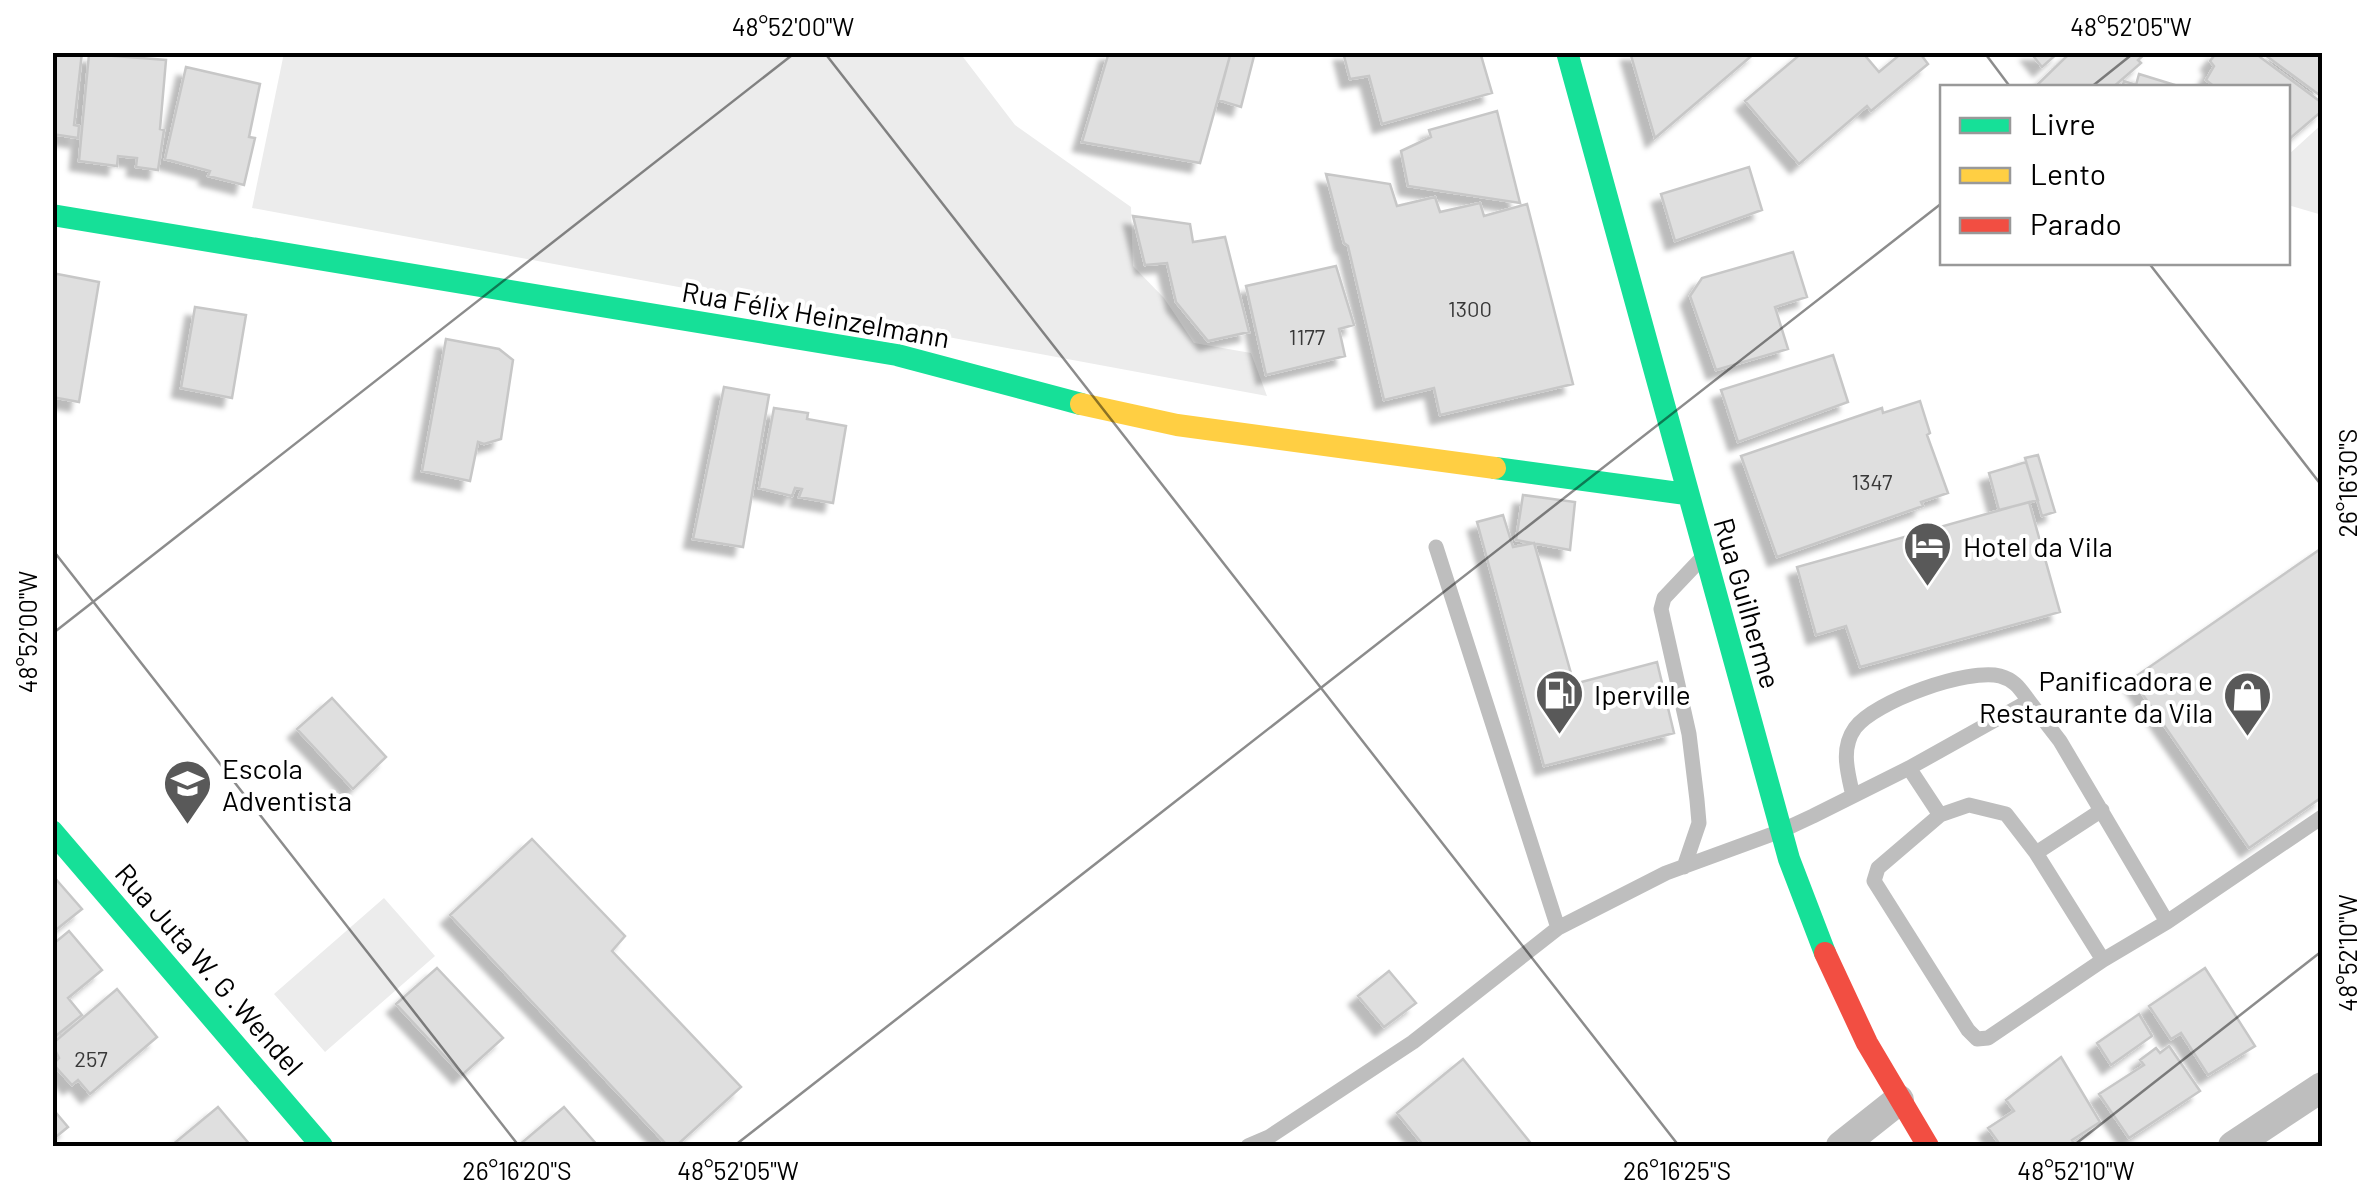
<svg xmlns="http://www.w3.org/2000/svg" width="2375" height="1199" font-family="Barlow,sans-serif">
<defs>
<filter id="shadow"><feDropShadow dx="-9" dy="9" stdDeviation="2.5" flood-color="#0004"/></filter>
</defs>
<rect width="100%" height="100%" fill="#fff"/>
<path fill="#ececec" d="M284,53H960L1015,125L1131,207L1133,266L1164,298L1194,343L1251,353L1267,396L252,208Z
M2322,124V215L2288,205V155Z
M384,898L435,956L325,1052L274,994Z"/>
<path fill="#dfdfdf" stroke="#c7c7c7" stroke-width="2.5" filter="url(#shadow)" d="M52,52H82L74,125L79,126L78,138L52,134Z
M1109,52H1231L1200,163L1082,142Z
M1231,52L1254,56L1241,107L1218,100Z
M1343,52H1480L1492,93L1382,124L1369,76L1350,79Z
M1630,52H1756L1655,138Z
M1803,52H1862L1879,72L1903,52H1919L1928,64L1871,111L1867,106L1799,164L1745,101Z
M2030,52H2059L2042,67Z
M2071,52H2147L2138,60L2141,63L2112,88H2034Z
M2217,52H2261L2260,57L2322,103V111L2288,140V88H2216L2206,80L2214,66L2210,61Z
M2261,52H2322V88L2318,94Z
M89,54L166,60L160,129L164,130L158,170L136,167L137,158L118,156L117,166L79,161Z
M186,67L260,84L249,137L255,138L244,185L208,176L210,171L165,159Z
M2139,74L2178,86V88H2122L2124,81L2136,85Z
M1497,111L1520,203L1408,186L1401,151L1431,137L1429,130Z
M1749,167L1762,210L1675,241L1661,194Z
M1326,174L1390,184L1397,206L1435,197L1440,212L1480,203L1484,216L1527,204L1573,384L1440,415L1434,388L1384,400L1348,246L1344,243Z
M1133,216L1190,224L1193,242L1225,237L1249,332L1208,341L1176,302L1167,263L1145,265Z
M1793,252L1807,297L1775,307L1788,349L1716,370L1690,296L1702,278Z
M1336,266L1354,325L1339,329L1345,356L1266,375L1246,286Z
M52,273L99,282L79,402L52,397Z
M195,307L246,315L232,398L181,388Z
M446,339L499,349L513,360L501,439L484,444L478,442L470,481L422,471Z
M1833,355L1848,402L1738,442L1721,390Z
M724,387L769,395L743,547L693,539Z
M1920,401L1930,433L1927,435L1948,493L1921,502L1923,506L1777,557L1741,456L1882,408L1883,413Z
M774,408L808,413L807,419L846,426L833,503L799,497L802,489L795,488L792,496L759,488Z
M2038,455L2055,512L2042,516L2025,458Z
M2026,462L2038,500L1999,510L1989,473Z
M1523,495L1575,502L1570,550L1516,540Z
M2029,502L2060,612L1860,667L1846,626L1816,635L1797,567Z
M1503,515L1513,547L1534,543L1574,684L1657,662L1674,733L1544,766L1477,522Z
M2322,548V797L2249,848L2132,679Z
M332,698L386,757L353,789L297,729Z
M532,839L625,936L612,951L741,1087L676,1146H668L450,915Z
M54,877L82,909L52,933V879Z
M69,931L102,970L68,998L82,1015L52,1039V945Z
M437,968L503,1038L462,1075L396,1004Z
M2205,968L2255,1046L2208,1075L2181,1033L2171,1039L2149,1006Z
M1389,971L1416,1003L1384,1027L1358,996Z
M117,989L157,1037L90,1094L78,1080L72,1085L53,1064L59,1058L52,1044Z
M2139,1014L2152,1036L2111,1065L2097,1043Z
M2169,1046L2200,1091L2129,1138L2099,1094L2144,1065L2140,1060L2156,1048L2160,1053Z
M2061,1057L2100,1122L2072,1140L2076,1146H2001L1988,1128L2014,1111L2006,1100Z
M1463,1059L1533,1146H1424L1397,1113Z
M218,1107L251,1146H171Z
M564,1107L598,1146H518Z
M52,1108L68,1127L52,1140Z"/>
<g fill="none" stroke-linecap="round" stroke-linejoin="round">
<path stroke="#bebebe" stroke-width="15" d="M1436,547L1558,928
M1909,768L1940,815
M1853,796C1848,773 1840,749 1855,728C1875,701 1968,668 2000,676C2015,680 2020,689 2029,701
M2102,810L2036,853L2006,814L1969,805L1940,815L1878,868L1874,881L1968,1030L1977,1039L1988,1038L2103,960L2167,922
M2036,853L2103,960
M1684,867L1699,823L1697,800L1689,734L1661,609L1664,598L1701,559
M1248,1146L1269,1137L1413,1042L1558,928L1666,873L1781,831L1813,816L1909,768L2029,701L2060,741L2167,922L2322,817"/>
<path stroke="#bebebe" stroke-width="30" d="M1841,1146L1899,1100
M2233,1146L2322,1087"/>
<path stroke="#16e098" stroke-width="22" d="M1567,52L1789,859L1825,953
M52,215L897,355L1081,404
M1495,468L1686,494
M52,831L322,1146"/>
<path stroke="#ffcf43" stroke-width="22" d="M1081,404L1177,425L1495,468"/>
<path stroke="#f24e42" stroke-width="22" d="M1825,953L1867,1043L1928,1146"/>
</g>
<path fill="none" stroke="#000" stroke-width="2.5" stroke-opacity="0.45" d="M824,52L1679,1146M1984,52L2011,88M2090,88L2135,52M2148,262L2322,486M52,549L519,1146M52,634L796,52M734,1146L1942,203M2073,1146L2322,951"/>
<defs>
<symbol id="hotel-pin" viewBox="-11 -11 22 30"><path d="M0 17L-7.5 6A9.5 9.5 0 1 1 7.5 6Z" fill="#595959" stroke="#fff"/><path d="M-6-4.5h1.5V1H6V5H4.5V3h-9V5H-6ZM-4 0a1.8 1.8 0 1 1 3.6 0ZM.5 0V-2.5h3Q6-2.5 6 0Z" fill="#fff"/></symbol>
<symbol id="fuel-pin" viewBox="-11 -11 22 30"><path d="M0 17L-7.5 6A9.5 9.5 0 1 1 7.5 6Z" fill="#595959" stroke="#fff"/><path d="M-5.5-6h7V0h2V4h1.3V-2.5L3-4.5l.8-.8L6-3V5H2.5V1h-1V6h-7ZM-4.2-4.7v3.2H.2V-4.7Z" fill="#fff"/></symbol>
<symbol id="shop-pin" viewBox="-11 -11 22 30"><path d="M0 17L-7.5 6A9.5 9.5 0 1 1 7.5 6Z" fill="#595959" stroke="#fff"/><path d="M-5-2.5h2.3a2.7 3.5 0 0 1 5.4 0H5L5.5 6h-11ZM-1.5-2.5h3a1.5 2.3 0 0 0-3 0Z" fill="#fff"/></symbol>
<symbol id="school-pin" viewBox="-11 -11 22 30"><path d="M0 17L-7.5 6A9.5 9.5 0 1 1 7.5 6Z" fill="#595959" stroke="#fff"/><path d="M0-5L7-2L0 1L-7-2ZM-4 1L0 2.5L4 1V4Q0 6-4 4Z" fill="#fff"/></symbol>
</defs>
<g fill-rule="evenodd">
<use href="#hotel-pin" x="1900" y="518" width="55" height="75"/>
<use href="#fuel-pin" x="1532" y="666" width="55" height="75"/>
<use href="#shop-pin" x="2220" y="668" width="55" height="75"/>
<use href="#school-pin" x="160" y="756" width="55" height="75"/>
</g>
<g text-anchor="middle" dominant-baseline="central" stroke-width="8" stroke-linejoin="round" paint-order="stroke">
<g font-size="22" fill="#383838">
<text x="1470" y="308">1300</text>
<text x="1307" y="336">1177</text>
<text x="1872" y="481">1347</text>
<text x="91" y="1058">257</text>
</g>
<g font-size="28" fill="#000" stroke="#fff">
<text transform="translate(816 314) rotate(10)">Rua Félix Heinzelmann</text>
<text transform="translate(1748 603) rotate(74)">Rua Guilherme</text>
<text transform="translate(210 969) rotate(49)">Rua Juta W. G .Wendel</text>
</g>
<g font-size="28" fill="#000" stroke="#fff" text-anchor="start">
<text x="1963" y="546">Hotel da Vila</text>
<text x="2213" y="680" text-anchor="end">Panificadora e<tspan x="2213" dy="32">Restaurante da Vila</tspan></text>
<text x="1594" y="694">Iperville</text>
<text x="222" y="768">Escola<tspan x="222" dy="32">Adventista</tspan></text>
</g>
</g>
<rect width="2375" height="1199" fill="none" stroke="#ffffff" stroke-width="110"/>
<rect x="1940" y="85" width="350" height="180" fill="#ffffff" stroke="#999999" stroke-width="2.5"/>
<rect x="1960" y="118" width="50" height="15" fill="#16e098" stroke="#999999" stroke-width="2.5"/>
<text x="2030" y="135" font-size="30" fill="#000000">Livre</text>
<rect x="1960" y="168" width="50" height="15" fill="#ffcf43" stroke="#999999" stroke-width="2.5"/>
<text x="2030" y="185" font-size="30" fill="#000000">Lento</text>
<rect x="1960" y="218" width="50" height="15" fill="#f24e42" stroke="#999999" stroke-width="2.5"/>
<text x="2030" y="235" font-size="30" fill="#000000">Parado</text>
<rect x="55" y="55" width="2265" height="1089" fill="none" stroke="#000" stroke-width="4"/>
<g font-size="25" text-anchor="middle" fill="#000">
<text x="793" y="36">48°52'00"W</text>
<text x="2131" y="36">48°52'05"W</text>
<text transform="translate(2348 483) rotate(-90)" y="9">26°16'30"S</text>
<text transform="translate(28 632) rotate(-90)" y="9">48°52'00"W</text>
<text transform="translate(2348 953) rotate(-90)" y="9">48°52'10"W</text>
<text x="517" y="1180">26°16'20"S</text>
<text x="738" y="1180">48°52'05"W</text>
<text x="1677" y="1180">26°16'25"S</text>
<text x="2076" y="1180">48°52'10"W</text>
</g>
</svg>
